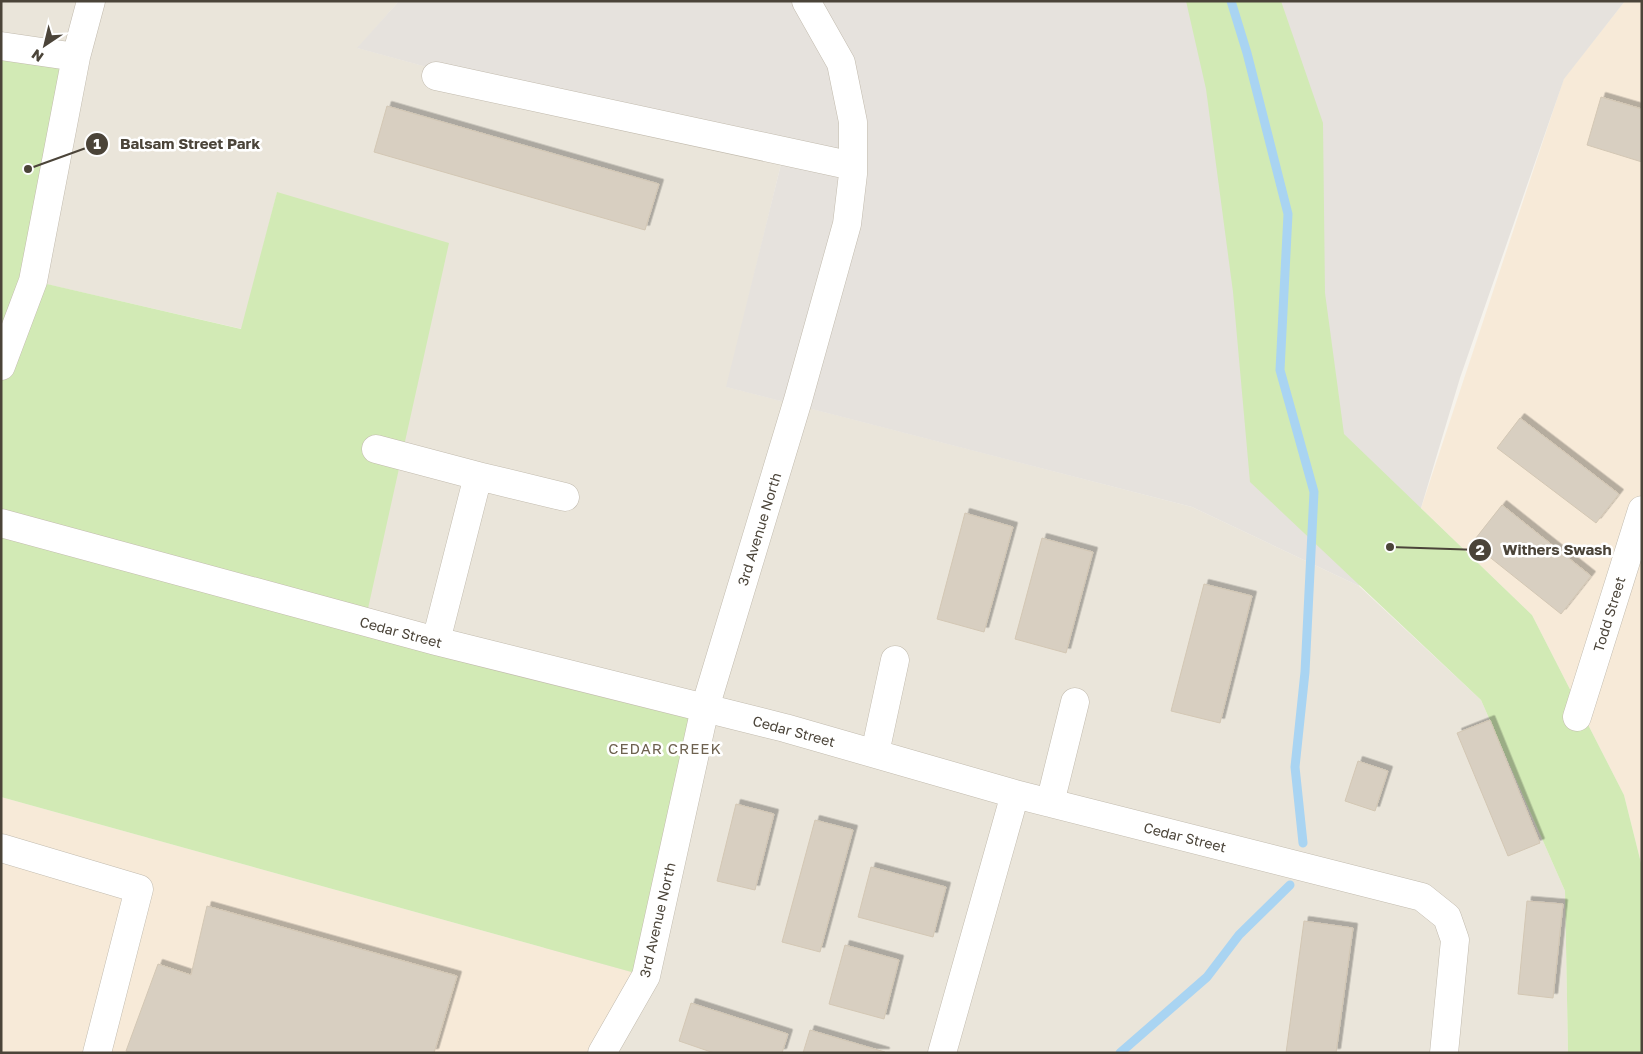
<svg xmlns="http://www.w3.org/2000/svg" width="1643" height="1054" font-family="'Golos Text',sans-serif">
<defs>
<filter id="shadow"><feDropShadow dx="4.5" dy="-4.5" stdDeviation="0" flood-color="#0004"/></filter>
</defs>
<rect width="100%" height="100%" fill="#f6f3ec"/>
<path fill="#eae5da" d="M1,1H399L358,48L781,164L727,387L1192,507L1359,586L1481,700L1565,891L1568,1053H602L365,622L277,193L242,329L33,281L1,46Z"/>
<path fill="#f7ead8" d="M1625,1H1642V867L1624,795L1532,615L1421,508L1564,78Z
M1,797L646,976L602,1053H1Z"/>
<path fill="#e6e2dd" d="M399,1H1625L1564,79L1460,378L1421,508L1359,586L1192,507L726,387L781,164L357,48Z"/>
<path fill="#d2eab5" d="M1186,1H1281L1323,123L1325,293L1344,434L1532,615L1624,795L1642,867V1053H1568L1565,891L1481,700L1250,482L1233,292L1206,89Z
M1,46L76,57L34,281L241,329L277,192L449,243L365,622L705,708L646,976L1,797Z"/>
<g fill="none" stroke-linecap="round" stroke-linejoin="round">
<path stroke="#a9d4f2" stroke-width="9" d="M1231,1L1247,53L1288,214L1280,370L1314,492L1305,672L1295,767L1303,843
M1120,1053L1207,977L1239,935L1290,885"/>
</g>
<path fill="#d8cfc1" stroke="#d3c7b4" filter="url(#shadow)" d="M1601,97L1642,109V162L1587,145Z
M387,106L659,184L645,230L374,152Z
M1520,418L1619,494L1596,523L1497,448Z
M1502,505L1591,576L1561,614L1472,543Z
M965,513L1013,527L984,632L937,619Z
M1042,538L1093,552L1066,653L1015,639Z
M1204,584L1252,596L1220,723L1171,711Z
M1490,720L1540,843L1508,856L1457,733Z
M1358,761L1388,771L1375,811L1345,801Z
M736,804L774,814L755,890L717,881Z
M815,820L853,830L820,952L782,942Z
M871,867L946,887L933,937L858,917Z
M1527,901L1563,904L1553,998L1518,994Z
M207,906L457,976L434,1053H134L126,1051L158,964L191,975Z
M1304,921L1353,928L1336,1053H1286Z
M845,945L899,960L884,1019L829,1004Z
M691,1003L788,1034L782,1053H714L679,1041Z
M810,1030L885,1052V1053H803Z"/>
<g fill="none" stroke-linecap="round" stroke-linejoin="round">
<defs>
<path id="minor" d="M1,46L76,57
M436,76L853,166
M1,366L33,281L76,57L91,1
M376,449L478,476L436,641
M478,476L565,497
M1,523L436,641L785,728L1015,794L1422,897L1447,917L1455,940L1444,1053
M1577,717L1642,510
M875,753L895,660
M1050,803L1075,702
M1,848L139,889L97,1053
M602,1053L646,976L705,708L798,400L847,224L853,174V122L841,63L806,1
M942,1053L1015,794"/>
</defs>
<use href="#minor" stroke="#c2bbae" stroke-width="29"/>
<use href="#minor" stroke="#fff" stroke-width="28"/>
</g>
<g text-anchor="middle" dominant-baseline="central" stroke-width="5" stroke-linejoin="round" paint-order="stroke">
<g font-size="14" fill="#4b4439" stroke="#fff">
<text transform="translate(759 529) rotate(-73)">3rd Avenue North</text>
<text transform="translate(1609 614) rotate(-73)">Todd Street</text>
<text transform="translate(401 632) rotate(15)">Cedar Street</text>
<text transform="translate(794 731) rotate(15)">Cedar Street</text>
<text transform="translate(1185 837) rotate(14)">Cedar Street</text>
<text transform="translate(657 920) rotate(-77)">3rd Avenue North</text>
</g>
<g font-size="15" letter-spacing="1" fill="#6e6250" stroke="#fff">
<text x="665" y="748">CEDAR CREEK</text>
</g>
</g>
<path fill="none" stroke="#4b4439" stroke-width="2" d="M28 169L97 144M1390 547L1480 550"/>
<g fill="#4b4439" stroke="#fff" stroke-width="2">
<circle cx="28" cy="169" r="5"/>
<circle cx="1390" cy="547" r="5"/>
<circle cx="97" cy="144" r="12"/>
<circle cx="1480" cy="550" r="12"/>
</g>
<g font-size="15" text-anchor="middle" font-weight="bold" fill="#fff">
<text x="97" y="149">1</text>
<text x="1480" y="555">2</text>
</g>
<g font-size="15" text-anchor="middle" font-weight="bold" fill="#4b4439" stroke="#fff" stroke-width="5" stroke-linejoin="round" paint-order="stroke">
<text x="190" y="149">Balsam Street Park</text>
<text x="1557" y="555">Withers Swash</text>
</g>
<rect width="1643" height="1054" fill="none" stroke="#4b4439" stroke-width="5"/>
<g transform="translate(45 45) rotate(215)" stroke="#ffffff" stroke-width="4" paint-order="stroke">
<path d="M0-4L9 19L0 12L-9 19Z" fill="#4b4439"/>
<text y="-8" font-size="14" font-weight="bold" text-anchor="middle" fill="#4b4439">N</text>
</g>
</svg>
